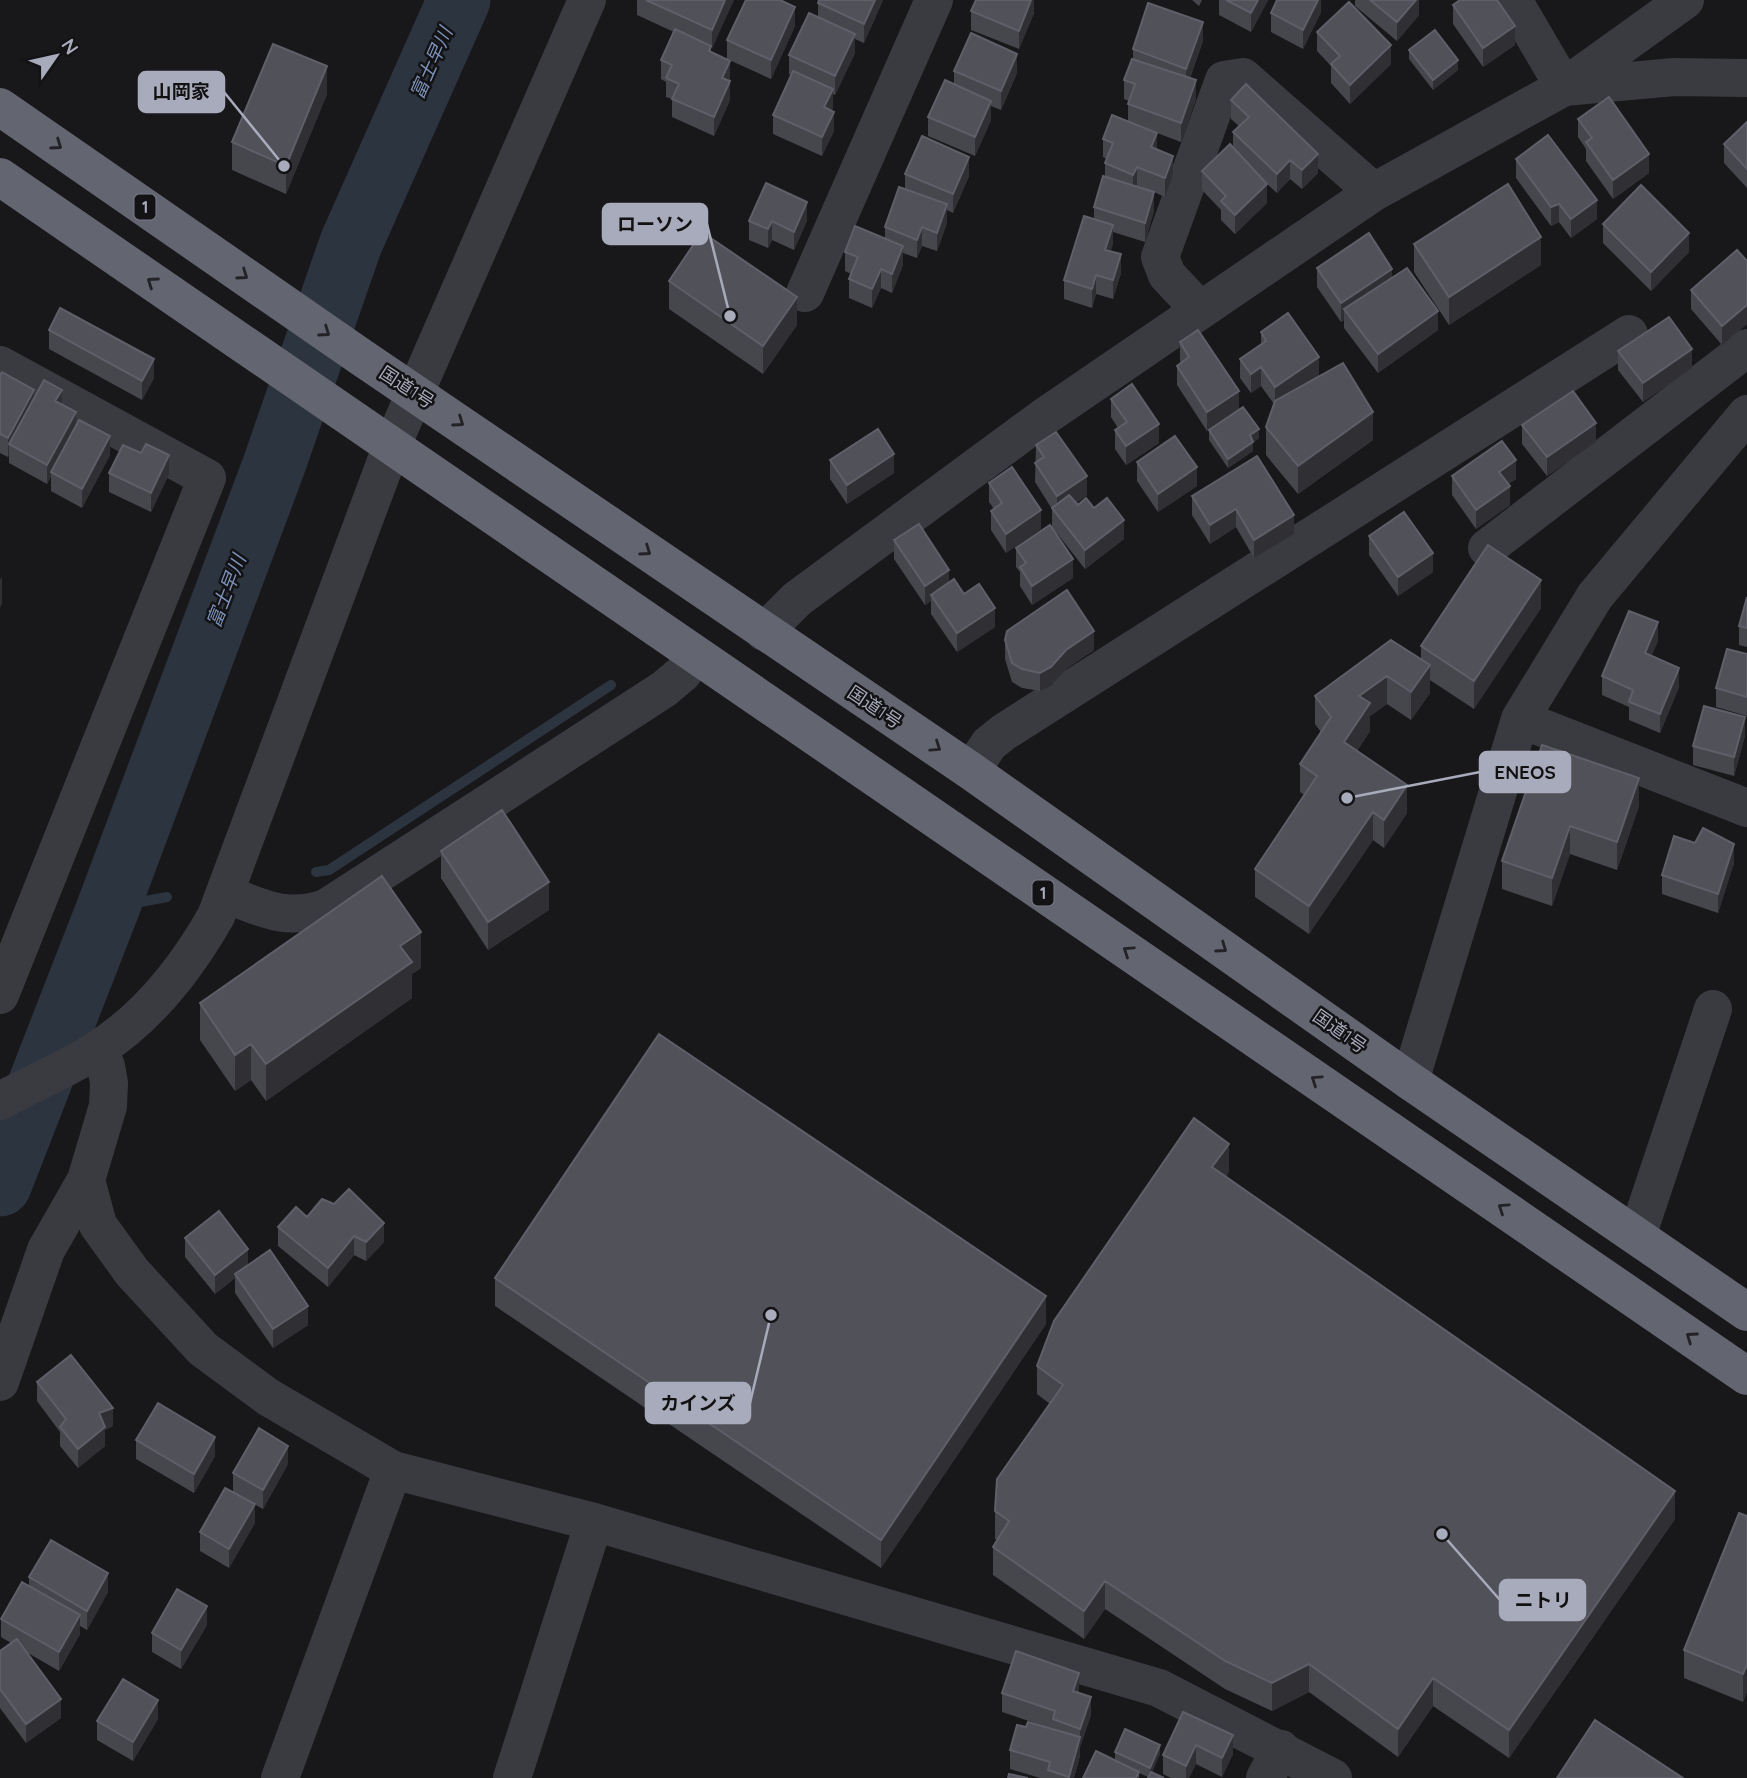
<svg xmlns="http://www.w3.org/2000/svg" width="1747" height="1778" font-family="Quicksand,'Noto Sans JP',sans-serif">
<rect width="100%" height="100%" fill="#18171a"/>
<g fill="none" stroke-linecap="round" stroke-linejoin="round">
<path stroke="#2c343f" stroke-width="10" d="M316,872L329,870L611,685
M108,908L167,897"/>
<path stroke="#2c343f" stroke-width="63" d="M0,1185L108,908L274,465L351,243L459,0"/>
<path stroke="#3a3a41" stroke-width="38" d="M1513,0L1564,87
M1564,87L1674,77L1747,78
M805,293L934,0
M1199,309L1167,275L1160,257L1224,80L1243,77L1374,192
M0,365L207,478L0,995
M1487,548L1747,348
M764,632L797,599L1044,417L1374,192L1564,87L1685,0
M1520,719L1747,808
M971,771L989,744L1004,732L1629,334
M226,894C264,909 285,921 326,908L664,689L683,673L694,656
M96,1050L106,1066L109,1083L108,1106L86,1180L98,1225L132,1272L203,1349L268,1397L393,1470L594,1522L1159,1688L1333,1778
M1410,1081L1520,719L1595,596L1747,414
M0,1101C31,1084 65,1070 95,1051C148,1018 186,969 216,916L391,448L587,0
M1637,1236L1713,1009
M0,1382L46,1250L86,1180
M280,1778L393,1470
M512,1778L594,1522
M1265,1778L1281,1749"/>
<path stroke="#636571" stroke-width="38" d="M0,107L361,357L971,771L1410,1081L1747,1312
M0,177L1747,1376"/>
</g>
<path fill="#46474d" d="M637,0H734L711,49V52L730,80V100L714,136L672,117V99L666,97V82L661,79V60L674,32L637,15Z
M782,0L795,26L771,79L727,59V40Z
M883,0L864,43L855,39V53L835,95L833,94V108L831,111L834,131L822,156L773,134V115L791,75L789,74V55L818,17V3Z
M1034,0V13L1019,49L971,30V11Z
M1192,0H1202L1199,6Z
M1219,0H1268L1251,32L1219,15Z
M1321,0V12L1303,49L1271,32V13Z
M1355,0H1419V15L1397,41L1355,6Z
M1453,5L1515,45L1483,67L1453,24Z
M1317,32L1391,64L1350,104L1331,83V66L1317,51Z
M1203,41L1190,78L1196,99L1181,142L1157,133V150L1173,175L1165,197L1154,192V211L1145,242L1113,232V244L1110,251L1121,273L1113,299L1096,294L1092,308L1064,299V280L1094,219V207L1105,177V163L1107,159L1103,157V139L1128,121V104L1129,101L1124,99V80L1133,59V49Z
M1409,50L1458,70L1433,90L1409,59Z
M954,71L1017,73L1001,110L991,106V120L975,156L928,136V117L954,84Z
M327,94L286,194L232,170V142Z
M1231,100L1318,173L1302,189L1290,179L1277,193L1267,184V203L1235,234L1221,220V210L1202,190V171L1233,148V132L1239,126L1231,119Z
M1578,119L1649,173L1613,199L1586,161V149L1578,137Z
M1747,122V188L1724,163V144Z
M1516,159L1597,219L1571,238L1559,222L1551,226L1516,178Z
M905,174L969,176L953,213L947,210V223L937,251L922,246L917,258L903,253V265L892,293L881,288L872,308L849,298V279L851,274L845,271V252L885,239V227L905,189Z
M749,221H807L794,250L772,240L768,248L749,240Z
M1603,224L1689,252L1651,291L1603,243Z
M1414,244L1541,265L1449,325L1414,272Z
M1747,261V324L1722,345L1691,309V290Z
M1317,268L1392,278L1438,330L1378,373L1344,328V320L1341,322L1317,287Z
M669,281L797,325L763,374L669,309Z
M49,330L154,378L142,400L49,349Z
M1261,332L1319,376L1313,379L1373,440L1298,494L1266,455V427L1274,404L1261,386L1251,393L1240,378V359L1261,345Z
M1180,342L1239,410L1207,431L1177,385V366L1181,363L1180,361Z
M1618,351L1692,368L1643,402L1618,370Z
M0,375L34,399L62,404L76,426L110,455L82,508L51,491V476L47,484L9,463V455L8,457L0,453Z
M1111,399L1159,443L1126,465L1115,449V430L1118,428L1111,417Z
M1522,425L1596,442L1547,476L1522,444Z
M1209,430L1259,438L1253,443V451L1228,468L1209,440Z
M1036,445L1087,495L1076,503L1078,505L1094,508L1124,539L1085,569L1052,527V509L1035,482Z
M1257,456L1294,534L1254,558L1236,527L1210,544L1192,515V496Z
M830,460L894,473L847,504L830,479Z
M1137,462L1197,486L1158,512L1137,481Z
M109,473L169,474L151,512L109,492Z
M1452,476L1516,479L1508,484L1510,505L1476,529L1452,495Z
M989,483L1041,529L1006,553L991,530V511L994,509L989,502Z
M1369,536L1433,572L1398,596L1369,555Z
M894,540L964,594L995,627L957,652L931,614V601L925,605L894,559Z
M1016,548L1073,578L1032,605L1020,586V572L1016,567Z
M1747,597V647L1739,645V626Z
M1541,608L1474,709L1430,680V693L1411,720L1387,704L1370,716V731L1357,751L1407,813L1384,848L1373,840L1309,934L1255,897V869L1304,795L1300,792V764L1321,732L1315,724V696L1421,659V646Z
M1005,640L1094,650L1066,669L1051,686L1040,691L1022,688L1012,682L1005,659Z
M1658,641L1651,656L1679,687L1660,733L1629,720V707L1602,695V676Z
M1747,654V716L1716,707V688Z
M1745,736L1734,776L1693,765V746Z
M1639,778V806L1617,870L1570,854L1552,906L1502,889V861Z
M441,851L549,910L488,950L441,878Z
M1734,863L1718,913L1662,894V875Z
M421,968L412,974V998L266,1101L251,1080L235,1091L200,1040V1003Z
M1229,1172L1226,1177L1675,1519L1509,1758L1433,1706L1398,1757L1309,1692L1272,1711L1225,1689L1105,1609L1084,1639L993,1575V1547L997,1540L995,1539V1511L1050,1404L1037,1394V1366Z
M334,1204L384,1242L366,1261L354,1255L328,1287L278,1246V1227L307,1217Z
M185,1238L248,1265L308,1325L273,1348L235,1293V1278L215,1294L185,1257Z
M495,1278L1046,1324L881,1568L495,1306Z
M37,1382L113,1426L105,1430V1446L78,1468L60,1446V1432L37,1401Z
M136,1440L215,1456L194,1493L136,1459Z
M288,1464L263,1509L233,1492V1473Z
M1747,1516V1692L1743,1702L1684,1678V1650Z
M255,1523L229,1568L200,1551V1532Z
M29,1577L108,1592L87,1630L80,1626V1634L59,1671L28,1653L61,1718L26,1743L0,1708V1651L11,1643L1,1637V1619L29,1586Z
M207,1625L181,1669L152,1652V1633Z
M1002,1693H1079L1091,1715L1080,1747V1756L1074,1778H1040L1010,1769V1750L1026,1727L1053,1729L1002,1712Z
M1183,1712L1233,1754L1222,1777L1196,1764L1189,1778H1171L1163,1774V1755Z
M158,1719L133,1761L97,1740V1721Z
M1115,1752L1160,1754L1148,1777L1139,1773V1778L1115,1761Z"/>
<path fill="#2f2f34" d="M725,0H734L712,49V30Z
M875,0H883L864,43V24Z
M1031,0H1034V13L1019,49V31Z
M1258,0H1268L1251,32V13Z
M1318,0H1321V12L1303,49V30Z
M1416,0H1419V15L1397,41V22Z
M795,7V26L771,79V60Z
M1203,22V41L1186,88V69Z
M1515,26V45L1483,67V48Z
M855,34V53L835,95V76Z
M1391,45V64L1350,104V85Z
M1017,54V73L1001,110V91Z
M1458,60V70L1433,90V80Z
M730,61V80L722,97V78Z
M327,66V94L286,194V166Z
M1196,80V99L1181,142V123Z
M730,81V100L714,136V117Z
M833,89V108L824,126V107Z
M991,101V120L975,156V137Z
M834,112V131L822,156V137Z
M1157,133V152L1151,147Z
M1318,154V173L1302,189V170Z
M1649,154V173L1613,199V180Z
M1173,156V175L1165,197V178Z
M969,157V176L953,213V194Z
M1290,160V179L1277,193V174Z
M1137,167V185L1133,194V175Z
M1267,184V203L1235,234V215Z
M1154,192V211L1145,242V223Z
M1597,200V219L1571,238V219Z
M807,202V221L794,250V232Z
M947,204V223L937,251V233Z
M1559,204V222L1551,226V207Z
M772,221V240L768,248V229Z
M1113,225V244L1105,268V250Z
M922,227V246L917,258V240Z
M1689,233V252L1651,291V272Z
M1541,237V265L1449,325V297Z
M903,246V265L892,293V274Z
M1121,254V273L1113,299V280Z
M881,269V288L872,308V289Z
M1392,269V288L1344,309V320L1341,322V303Z
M1096,275V294L1092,308V289Z
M797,297V325L763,374V346Z
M1747,305V324L1722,345V326Z
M1438,311V330L1378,373V354Z
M1692,349V368L1643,402V383Z
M1319,357V376L1275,406V387Z
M154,359V378L142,400V381Z
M1261,367V386L1251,393V374Z
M34,390V409L9,444V455L8,457V438Z
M62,390V409L55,401Z
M1239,391V410L1207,431V412Z
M76,412V431L51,472V476L47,484V465Z
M1373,412V440L1298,494V466Z
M1596,423V442L1547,476V457Z
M1159,424V443L1126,465V446Z
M1259,429V438L1253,443V451L1228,468V459L1250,435Z
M110,436V455L82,508V489Z
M894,454V473L847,504V485Z
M169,455V474L151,512V493Z
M1516,460V479L1499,491V472Z
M1197,467V486L1158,512V494Z
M1087,476V495L1057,515V496Z
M1510,486V505L1476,529V510Z
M1236,509V527L1210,544V525Z
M1041,510V529L1006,553V534Z
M1294,515V534L1254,558V540Z
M1124,520V539L1085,569V550Z
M1433,553V572L1398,596V577Z
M1073,559V578L1032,605V586Z
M949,570V589L931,595V601L925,605V586Z
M2,576V604L0,608V580Z
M1541,580V608L1474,709V681Z
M995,608V627L957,652V633Z
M1658,622V641L1645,672V653Z
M1094,631V650L1066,669L1051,686L1040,691V673L1066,650Z
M1430,665V693L1411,720V692Z
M1679,668V687L1660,733V714Z
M1387,676V704L1370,716V731L1344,770V742L1359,696Z
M1745,717V736L1734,776V757Z
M1639,778V806L1617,870V842Z
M1407,785V813L1384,848V820Z
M1373,812V840L1309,934V906Z
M1570,826V854L1552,906V878Z
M1734,844V863L1718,913V894Z
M549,882V910L488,950V922Z
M421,932V968L412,974V998L266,1101V1064L400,946Z
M251,1044V1080L235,1091V1055Z
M1229,1144V1172L1212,1195V1167Z
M384,1223V1242L366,1261V1242Z
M354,1236V1255L328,1287V1268Z
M248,1249V1268L235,1274V1278L215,1294V1275Z
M1046,1296V1324L881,1568V1540Z
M308,1306V1325L273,1348V1329Z
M113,1408V1426L105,1430V1446L78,1468V1449L99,1413Z
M215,1437V1456L194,1493V1474Z
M288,1446V1464L263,1509V1490Z
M1675,1491V1519L1509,1758V1730Z
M255,1504V1523L229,1568V1549Z
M108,1573V1592L87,1630V1611Z
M1105,1581V1609L1084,1639V1611Z
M207,1606V1625L181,1669V1650Z
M80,1615V1634L59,1671V1652Z
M1309,1664V1692L1272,1711V1683Z
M1747,1664V1692L1743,1702V1674Z
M1079,1673V1692L1073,1710V1691Z
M1433,1678V1706L1398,1757V1729Z
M1091,1697V1715L1080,1747V1756L1074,1778H1069L1080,1738V1729Z
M61,1699V1718L26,1743V1724Z
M158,1700V1719L133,1761V1742Z
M1233,1735V1754L1222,1777V1758Z
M1160,1745V1754L1150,1778V1768Z
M1196,1745V1764L1189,1778H1186V1766Z"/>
<path fill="#515159" stroke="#5e5f68" stroke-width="2" d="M646,0H725L712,30Z
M746,0H780L795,7L771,60L727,40Z
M819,0H875L864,24L818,3Z
M976,0H1031L1019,31L971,11Z
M1226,0H1258L1251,13Z
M1277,0H1318L1303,30L1271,13Z
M1370,0H1416L1397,22Z
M1460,0H1497L1515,26L1483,48L1453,5Z
M1349,2L1391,45L1350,85L1331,64L1340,56L1317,32Z
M1148,3L1203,22L1186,69L1133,49Z
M809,13L855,34L835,76L789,55Z
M675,29L711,46L709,51L730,61L722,78L730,81L714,117L672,99L679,84L666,78L672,65L661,60Z
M1435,30L1458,60L1433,80L1409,50Z
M971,33L1017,54L1001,91L954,71Z
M273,44L327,66L286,166L232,142Z
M1132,59L1196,80L1181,123L1128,104L1135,84L1124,80Z
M793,71L833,89L824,107L834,112L822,137L773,115Z
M945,80L991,101L975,137L928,117Z
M1246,84L1318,154L1302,170L1290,160L1277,174L1233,132L1249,117L1231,100Z
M1609,97L1649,154L1613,180L1586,142L1592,138L1578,119Z
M1112,115L1157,133L1151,147L1173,156L1165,178L1137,167L1133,175L1105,163L1113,143L1103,139Z
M1747,122V169L1724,144Z
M1548,135L1597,200L1571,219L1559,204L1551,207L1516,159Z
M922,136L969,157L953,194L905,174Z
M1230,144L1267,184L1235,215L1221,201L1226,196L1202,171Z
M1103,176L1154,192L1145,223L1094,207Z
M766,183L807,202L794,232L772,221L768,229L749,221Z
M1508,184L1541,237L1449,297L1414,244Z
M1641,185L1689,233L1651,272L1603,224Z
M899,187L947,204L937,233L922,227L917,240L885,227Z
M1084,216L1113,225L1105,250L1121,254L1113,280L1096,275L1092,289L1064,280Z
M855,226L903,246L892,274L881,269L872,289L849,279L858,257L845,252Z
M702,232L797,297L763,346L669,281Z
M1369,233L1392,269L1341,303L1317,268Z
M1737,250L1747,261V305L1722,326L1691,290Z
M1407,268L1438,311L1378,354L1344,309Z
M60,308L154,359L142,381L49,330Z
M1288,313L1319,357L1275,387L1261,367L1251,374L1240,359L1266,341L1261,332Z
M1669,317L1692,349L1643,383L1618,351Z
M1198,330L1239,391L1207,412L1177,366L1189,357L1180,342Z
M1343,363L1373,412L1298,466L1266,427L1275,401Z
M2,372L34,390L8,438L0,434V375Z
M44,380L62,390L55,401L76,412L47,465L9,444Z
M1132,384L1159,424L1126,446L1115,430L1127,422L1111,399Z
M1573,391L1596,423L1547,457L1522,425Z
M1243,407L1259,429L1250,435L1253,442L1228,459L1209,430Z
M79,420L110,436L82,489L51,472Z
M878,429L894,454L847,485L830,460Z
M1056,432L1087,476L1057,496L1035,463L1044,457L1036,445Z
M1175,436L1197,467L1158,494L1137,462Z
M1502,441L1516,460L1499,472L1510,486L1476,510L1452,476Z
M146,444L169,455L151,493L109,473L123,445L141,453Z
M1257,456L1294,515L1254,540L1236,509L1210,525L1192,496Z
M1012,467L1041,510L1006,534L991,511L1002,503L989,483Z
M1069,495L1078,505L1086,498L1094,508L1107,498L1124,520L1085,550L1052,508Z
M1404,512L1433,553L1398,577L1369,536Z
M919,524L949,570L925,586L894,540Z
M1050,525L1073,559L1032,586L1020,567L1026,563L1016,548Z
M1488,545L1541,580L1474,681L1421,646Z
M954,579L964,594L979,584L995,608L957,633L931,595Z
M1067,590L1094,631L1066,650L1051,667L1040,673L1022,669L1012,663L1005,640L1007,631Z
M1747,597V628L1739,626Z
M1629,611L1658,622L1645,653L1679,668L1660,714L1629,702L1633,690L1602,676Z
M1391,640L1430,665L1411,692L1387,676L1359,696L1370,703L1344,742L1407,785L1384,820L1373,812L1309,906L1255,869L1317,776L1300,764L1331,717L1315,696Z
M1727,649L1747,654V697L1716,688Z
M1704,706L1745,717L1734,757L1693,746Z
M1542,745L1639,778L1617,842L1570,826L1552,878L1502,861Z
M502,810L549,882L488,922L441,851Z
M1703,828L1734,844L1718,894L1662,875L1674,836L1695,843Z
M382,876L421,932L400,946L412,962L266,1064L251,1044L235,1055L200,1003Z
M659,1034L1046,1296L881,1540L495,1278Z
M1194,1118L1229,1144L1212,1167L1675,1491L1509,1730L1433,1678L1398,1729L1309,1664L1272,1683L1225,1661L1105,1581L1084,1611L993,1547L1009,1521L995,1511L997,1479L1063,1385L1037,1366L1054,1321Z
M349,1189L384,1223L366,1242L354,1236L328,1268L278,1227L296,1207L307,1217L322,1199L334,1204Z
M219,1211L248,1249L215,1275L185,1238Z
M270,1250L308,1306L273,1329L235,1274Z
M71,1355L113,1408L99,1413L105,1427L78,1449L60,1427L66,1419L37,1382Z
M158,1403L215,1437L194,1474L136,1440Z
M259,1428L288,1446L263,1490L233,1473Z
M225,1488L255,1504L229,1549L200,1532Z
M1739,1513L1747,1516V1664L1743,1674L1684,1650Z
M51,1540L108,1573L87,1611L29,1577Z
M22,1582L80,1615L59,1652L1,1619Z
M177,1589L207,1606L181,1650L152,1633Z
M17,1639L61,1699L26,1724L0,1689V1651Z
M1016,1651L1079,1673L1073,1691L1091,1697L1080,1729L1053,1719L1055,1711L1002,1693Z
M123,1679L158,1700L133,1742L97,1721Z
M1183,1712L1233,1735L1222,1758L1196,1745L1186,1766L1163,1755Z
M1595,1720L1683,1778H1557Z
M1028,1722L1080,1737L1069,1777L1048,1770L1050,1762L1010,1750L1017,1725L1026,1727Z
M1125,1729L1160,1745L1150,1768L1115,1752Z
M1096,1751L1139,1772L1136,1778H1083Z
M1151,1772L1164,1778H1148Z
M1009,1774L1028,1778H1008Z"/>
<defs><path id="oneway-chevron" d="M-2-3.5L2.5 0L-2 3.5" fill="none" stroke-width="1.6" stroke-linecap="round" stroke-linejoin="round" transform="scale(1.75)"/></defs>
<g stroke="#232327">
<use href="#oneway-chevron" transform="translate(57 145) rotate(35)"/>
<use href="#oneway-chevron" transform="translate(243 275) rotate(35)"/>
<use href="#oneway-chevron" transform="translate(152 282) rotate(-145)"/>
<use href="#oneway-chevron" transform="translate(325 332) rotate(35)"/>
<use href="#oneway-chevron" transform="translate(459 422) rotate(35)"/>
<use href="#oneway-chevron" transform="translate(646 551) rotate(35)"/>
<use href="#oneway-chevron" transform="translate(936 747) rotate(34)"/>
<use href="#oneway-chevron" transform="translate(1222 948) rotate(35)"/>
<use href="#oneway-chevron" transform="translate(1128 951) rotate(-146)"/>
<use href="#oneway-chevron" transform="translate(1316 1080) rotate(-146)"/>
<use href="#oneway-chevron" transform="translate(1503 1208) rotate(-146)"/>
<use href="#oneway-chevron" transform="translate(1691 1337) rotate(-145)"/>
</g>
<g text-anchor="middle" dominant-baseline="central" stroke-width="5" stroke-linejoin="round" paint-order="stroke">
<g fill="#131215" stroke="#7b7d89" stroke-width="2">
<rect x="134.5" y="194.5" width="21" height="25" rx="5"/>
<rect x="1032.5" y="880.5" width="21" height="25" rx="5"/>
</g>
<g font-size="16" font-weight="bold" fill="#a8abbb">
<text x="145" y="207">1</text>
<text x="1043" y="893">1</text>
</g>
<g font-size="18" fill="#a8abbb" stroke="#131215">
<text transform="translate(407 387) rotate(33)">国道1号</text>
<text transform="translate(875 707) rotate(34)">国道1号</text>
<text transform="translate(1340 1031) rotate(35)">国道1号</text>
</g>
<g font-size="19" font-style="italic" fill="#7c93b9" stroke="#131215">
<text transform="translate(431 63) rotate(-66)">富士早川</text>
<text transform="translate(226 591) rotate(-69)">富士早川</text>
</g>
</g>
<path fill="none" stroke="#a8abbb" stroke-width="2.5" d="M284 166L224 92M730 316L707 224M1347 798L1480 772M771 1315L750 1403M1442 1534L1500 1600"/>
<g fill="#a8abbb" stroke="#131215" stroke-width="2.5">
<circle cx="284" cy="166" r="7"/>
<circle cx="730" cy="316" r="7"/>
<circle cx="1347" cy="798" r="7"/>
<circle cx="771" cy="1315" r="7"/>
<circle cx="1442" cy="1534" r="7"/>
</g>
<g fill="#a8abbb" stroke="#a8abbb" stroke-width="2.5">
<rect x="139" y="72" width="85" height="40" rx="7"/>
<rect x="603" y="204" width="104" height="40" rx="7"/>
<rect x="1480" y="752" width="90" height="40" rx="7"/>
<rect x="646" y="1383" width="104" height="40" rx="7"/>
<rect x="1500" y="1580" width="85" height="40" rx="7"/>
</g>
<g font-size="19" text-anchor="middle" font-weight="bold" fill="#111">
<text x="181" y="98">山岡家</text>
<text x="655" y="231">ローソン</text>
<text x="1525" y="779">ENEOS</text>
<text x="698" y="1410">カインズ</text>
<text x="1543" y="1607">ニトリ</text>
</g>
<g transform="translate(56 56) rotate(56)" stroke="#131215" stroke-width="5" paint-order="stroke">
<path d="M0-5L12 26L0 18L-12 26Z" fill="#a8abbb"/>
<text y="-10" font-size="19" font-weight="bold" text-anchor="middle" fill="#a8abbb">N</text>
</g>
</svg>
